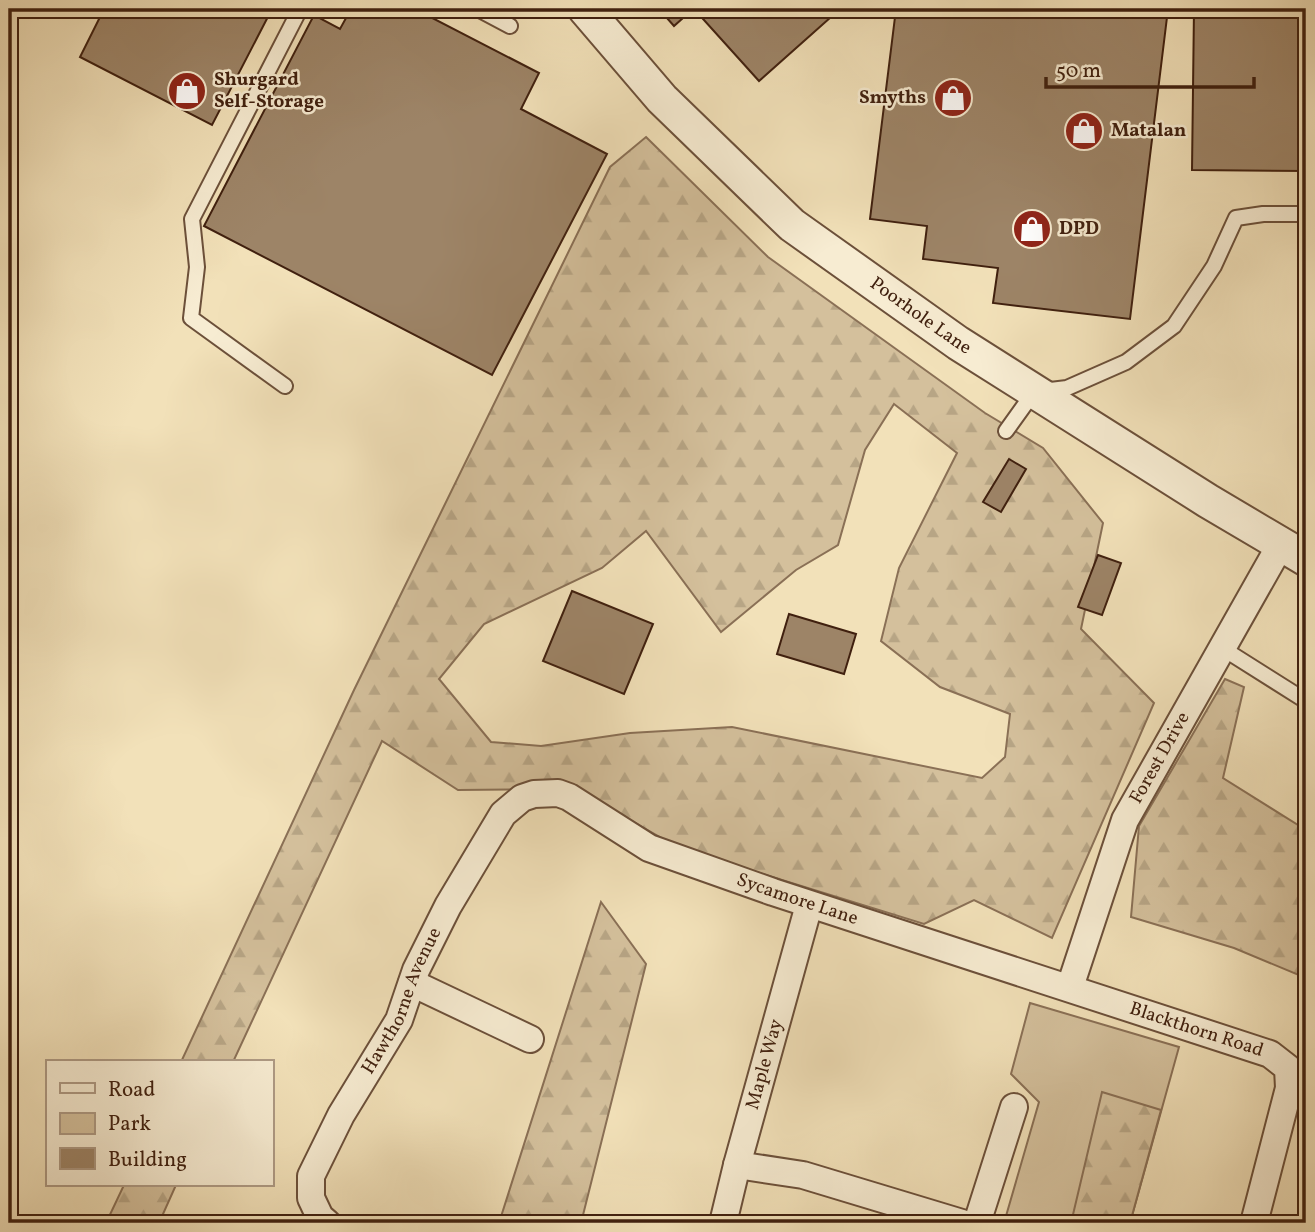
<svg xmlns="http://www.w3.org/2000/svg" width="1315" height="1232" font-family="Vollkorn,serif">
<defs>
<pattern id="forest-firs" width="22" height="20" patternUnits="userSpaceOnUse" patternTransform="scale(1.75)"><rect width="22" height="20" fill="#d4c09c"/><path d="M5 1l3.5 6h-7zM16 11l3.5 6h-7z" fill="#b7a585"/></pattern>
</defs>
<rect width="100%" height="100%" fill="#f2e1b9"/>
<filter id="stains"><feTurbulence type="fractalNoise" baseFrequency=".00286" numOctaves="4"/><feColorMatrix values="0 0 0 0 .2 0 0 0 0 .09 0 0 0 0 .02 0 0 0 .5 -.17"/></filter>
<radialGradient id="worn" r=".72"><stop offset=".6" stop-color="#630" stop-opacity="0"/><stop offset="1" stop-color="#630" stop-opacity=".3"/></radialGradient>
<path fill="#d4c09c" stroke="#8a7056" stroke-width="2" d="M1030,1003L1179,1047L1130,1223H1004L1039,1102L1011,1074Z"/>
<path fill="url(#forest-firs)" stroke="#8a7056" stroke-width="2" fill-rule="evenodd" d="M646,137L768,257L985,413L1043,448L1103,523L1081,629L1154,703L1052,938L974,900L924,924L679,848L576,789L458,790L382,741L233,1062H181L354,690L610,167ZM894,404L957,453L899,568L881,641L940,687L1010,714L1005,757L982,778L732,727L630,733L541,746L491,742L439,679L484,624L602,568L646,531L721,632L796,570L838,545L865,450Z
M1225,679L1244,687L1223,778L1306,830V978L1234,948L1131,917L1139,826Z
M601,902L646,964L581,1223H499Z
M1102,1092L1161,1110L1130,1223H1071Z
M124,1185H176L159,1223H106Z"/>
<path fill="#9d8467" stroke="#40200f" stroke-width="2" d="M104,9H272L212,125L80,57Z
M351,9H415L539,73L521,109L607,154L492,375L204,226L314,15L340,29Z
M659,9H693L674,26Z
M694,9H840L759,81Z
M896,9H1168L1130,319L993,303L998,268L923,259L927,226L870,219Z
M1194,9H1306V171L1192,170Z
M1009,459L1026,469L1001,512L983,502Z
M1098,555L1121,563L1102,615L1078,607Z
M572,591L653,624L624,694L543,661Z
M789,614L856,634L844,674L777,654Z"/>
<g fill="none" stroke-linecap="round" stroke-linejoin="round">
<defs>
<path id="service" d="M478,9L510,26
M285,386L191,318L197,267L192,219L300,9
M1006,431L1034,392L1067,388L1126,362L1174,326L1214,266L1236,218L1263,214H1306
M1222,648L1306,701"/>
<g id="minor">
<path d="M412,983L530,1039"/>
<path id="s1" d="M1070,987L1125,820L1281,544"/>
<path d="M737,1165L803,1175L962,1223"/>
<path id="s2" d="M327,1223L320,1217L311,1198V1176L341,1115L399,1020L416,970L448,906L503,814L522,798L534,794L558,793L569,797L649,848L773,892L1270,1054L1288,1068L1289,1088L1254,1223"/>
<path id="s3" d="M723,1223L737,1165L809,905"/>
<path d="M977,1223L1014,1107"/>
</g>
<g id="tertiary">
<path id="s4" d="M585,9L662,99L792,225L958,343L1208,501L1306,559"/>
</g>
</defs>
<use href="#service" stroke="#6c503a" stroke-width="18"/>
<use href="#minor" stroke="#6c503a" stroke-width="30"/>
<use href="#tertiary" stroke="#6c503a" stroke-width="37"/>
<use href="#service" stroke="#f7ecd2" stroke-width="14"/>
<use href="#minor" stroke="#f7ecd2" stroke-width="26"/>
<use href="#tertiary" stroke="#f7ecd2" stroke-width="33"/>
</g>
<defs>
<symbol id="shop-disc" viewBox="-11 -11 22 22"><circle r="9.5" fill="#8f2418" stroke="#f7ecd2"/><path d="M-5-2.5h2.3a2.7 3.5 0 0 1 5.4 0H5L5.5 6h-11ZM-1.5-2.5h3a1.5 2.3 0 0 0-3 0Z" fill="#fff"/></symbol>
</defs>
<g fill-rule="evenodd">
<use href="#shop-disc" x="165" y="69" width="44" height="44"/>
<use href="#shop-disc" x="931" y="76" width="44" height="44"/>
<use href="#shop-disc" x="1062" y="109" width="44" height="44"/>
<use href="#shop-disc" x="1010" y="207" width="44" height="44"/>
</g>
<g text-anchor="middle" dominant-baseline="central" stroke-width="5" stroke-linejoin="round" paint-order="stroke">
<g font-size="19" font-weight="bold" fill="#40200f" stroke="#f7ecd2" text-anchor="start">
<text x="214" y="80">Shurgard<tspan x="214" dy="22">Self-Storage</tspan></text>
<text x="926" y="98" text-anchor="end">Smyths</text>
<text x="1111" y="131">Matalan</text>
<text x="1059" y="229">DPD</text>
</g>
<g font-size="19" fill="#40200f" stroke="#f7ecd2">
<text stroke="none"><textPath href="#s4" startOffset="457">Poorhole Lane</textPath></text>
<text stroke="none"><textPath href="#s1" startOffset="247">Forest Drive</textPath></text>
<text stroke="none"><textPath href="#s2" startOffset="788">Sycamore Lane</textPath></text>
<text stroke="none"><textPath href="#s2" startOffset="250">Hawthorne Avenue</textPath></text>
<text stroke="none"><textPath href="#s2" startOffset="1208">Blackthorn Road</textPath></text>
<text stroke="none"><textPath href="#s3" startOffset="164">Maple Way</textPath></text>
</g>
</g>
<rect width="1315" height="1232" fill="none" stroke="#f2e1b9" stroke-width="35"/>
<rect x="10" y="10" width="1294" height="1211" fill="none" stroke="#40200f" stroke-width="3.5"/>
<rect x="18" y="18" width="1280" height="1197" fill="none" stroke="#40200f" stroke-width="2"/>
<rect x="46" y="1060" width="228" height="126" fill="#f7ecd2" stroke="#ae9a84" stroke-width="2"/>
<rect x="60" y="1083" width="35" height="10" fill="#f7ecd2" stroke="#ae9a84" stroke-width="2"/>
<text x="108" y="1096" font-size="21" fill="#40200f">Road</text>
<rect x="60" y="1113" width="35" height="21" fill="#d4c09c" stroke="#ae9a84" stroke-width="2"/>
<text x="108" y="1130" font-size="21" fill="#40200f">Park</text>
<rect x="60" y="1148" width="35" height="21" fill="#9d8467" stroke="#ae9a84" stroke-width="2"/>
<text x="108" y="1166" font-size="21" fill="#40200f">Building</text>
<path d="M1046 77v10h208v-10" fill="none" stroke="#40200f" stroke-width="3.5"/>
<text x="1056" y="77" font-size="21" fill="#40200f" stroke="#f7ecd2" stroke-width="5" paint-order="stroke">50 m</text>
<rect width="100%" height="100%" filter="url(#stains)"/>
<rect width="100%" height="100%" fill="url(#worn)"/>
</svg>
